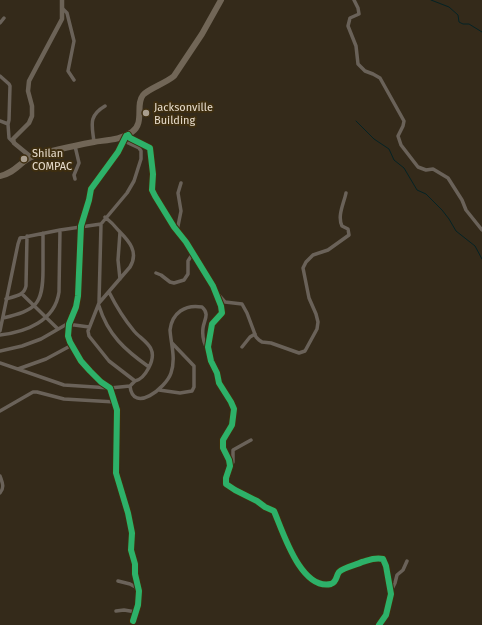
<svg xmlns="http://www.w3.org/2000/svg" width="482" height="625" font-family="'Fira Sans',sans-serif">
<rect width="100%" height="100%" fill="#342a1a"/>
<g fill="none" stroke-linecap="round" stroke-linejoin="round">
<path stroke="#052325" stroke-width="1" d="M431,0L449,7L458,15L459,22L463,24H469L482,32
M356,121L374,139L389,149L394,160L404,168L417,190L426,194L442,210L449,219L456,231L475,246L482,259"/>
<path stroke="#6a6259" stroke-width="3.5" d="M354,0L358,8L359,14L350,18L348,26L356,46L358,64L365,71L373,74L380,78L404,121L403,126L398,136L401,145L418,167L426,170L433,169L448,178L462,200L466,210L482,230
M62,8L67,13L74,41L68,71L74,80
M0,23L4,18
M0,76L9,84L10,86L9,120L8,124
M0,121L8,124L9,138L14,143
M126,136L118,152L91,189L89,200L81,226L78,296L76,307L69,324L68,336L70,342L81,361L90,371L101,382L110,388L117,410L116,473L128,513L132,533L131,550L135,564V574L139,591L138,605L133,621
M94,142C92,125 88,116 105,106
M75,179L74,175L79,163L75,146
M177,231L181,211L178,193L181,183
M156,273L161,275L170,282L174,283L184,280L188,274V261L193,253
M120,279L118,260L120,232
M109,292C116,306 124,319 134,331C139,337 148,342 151,349C156,359 145,379 135,381L109,361L89,336L88,331L99,303L101,224L127,193L134,181L141,159V151L139,148L124,141
M216,292L225,302L242,304L247,313L256,337L259,340L262,342L271,343L299,353L305,351L317,329L318,322L316,314L309,298L303,268L306,262L313,255L328,250L349,235L348,229L342,226C337,216 344,203 346,193
M22,294L58,329
M6,299C15,296 24,296 26,286L27,236
M99,303L130,267C139,252 129,241 119,231C115,226 110,221 105,217
M99,306C108,335 125,350 149,367
M3,318C36,310 43,305 43,270C43,258 43,246 43,233
M0,331L18,244L20,238L60,230L101,224
M0,335C26,332 55,321 59,292L60,230
M242,347L250,337L255,334
M0,351L22,346L41,339L67,324L89,327
M0,363L64,385L110,388L130,386
M18,369L46,359L72,345
M135,381L130,386C133,414 166,388 171,373C176,358 171,345 170,330C172,313 185,304 202,307C210,314 204,320 203,328C202,336 204,344 208,350
M159,390L180,393L192,391L194,387V366L172,343
M0,411L33,392H37L64,399L115,402
M230,467L233,462V450L251,440
M0,476C2,482 5,487 0,493
M118,581L130,584L139,589
M391,591L395,583L397,575L403,570L407,561
M116,611L124,610L136,612"/>
<path stroke="#6c6357" stroke-width="4.5" d="M128,135L130,138L150,148L153,174L152,190L155,196L174,227L186,242L213,286L221,306L222,313L212,324L208,347L211,361L217,373L219,383L231,402L234,409L232,425L223,440V448L229,460L230,466L226,478V484L235,490L257,501L265,507L274,511C283,532 301,591 331,584C337,582 336,576 339,572C344,567 356,565 362,562C369,560 375,557 383,559L386,566L391,594L386,615L379,625
M31,157L14,143L13,139L29,123L32,116V106L28,91L29,81L62,19V0"/>
<path stroke="#716657" stroke-width="6" d="M0,176C16,173 21,160 34,156C53,150 73,146 94,142C106,140 121,140 132,132C145,123 135,105 143,95C148,89 166,83 174,76L202,34L221,0"/>
<defs>
<path id="cycleway" d="M128,135L130,138L150,148L153,174L152,190L155,196L174,227L186,242L213,286L221,306L222,313L212,324L208,347L211,361L217,373L219,383L231,402L234,409L232,425L223,440V448L229,460L230,466L226,478V484L235,490L257,501L265,507L274,511C283,532 301,591 331,584C337,582 336,576 339,572C344,567 356,565 362,562C369,560 375,557 383,559L386,566L391,594L386,615L379,625
M126,136L118,152L91,189L89,200L81,226L78,296L76,307L69,324L68,336L70,342L81,361L90,371L101,382L110,388L117,410L116,473L128,513L132,533L131,550L135,564V574L139,591L138,605L133,621"/>
</defs>
<use href="#cycleway" stroke="#3e2e10" stroke-width="8"/>
<use href="#cycleway" stroke="#2db169" stroke-width="6"/>
</g>
<g fill="#a99e8e" stroke="#3e2e10" stroke-width="1.5">
<circle cx="146" cy="113" r="4"/>
<circle cx="24" cy="159" r="4"/>
</g>
<g text-anchor="middle" dominant-baseline="central" stroke-width="4" stroke-linejoin="round" paint-order="stroke">
<g font-size="11" fill="#e8ddcd" stroke="#3e2e10" text-anchor="start">
<text x="154" y="107">Jacksonville<tspan x="154" dy="13">Building</tspan></text>
<text x="32" y="153">Shilan<tspan x="32" dy="13">COMPAC</tspan></text>
</g>
</g>
</svg>
